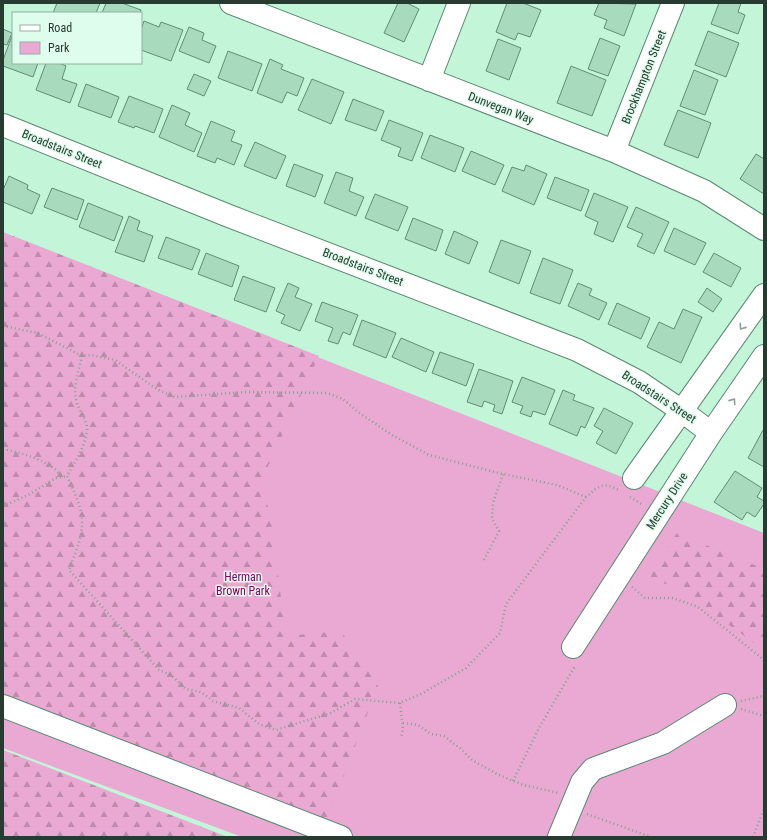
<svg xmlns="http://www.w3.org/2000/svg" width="767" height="840" font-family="'Roboto Condensed',sans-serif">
<defs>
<pattern id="forest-firs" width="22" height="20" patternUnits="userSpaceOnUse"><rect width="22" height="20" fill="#eaa9d3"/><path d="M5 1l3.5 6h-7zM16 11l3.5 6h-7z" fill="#be8bac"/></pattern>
</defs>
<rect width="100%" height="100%" fill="#c3f5d9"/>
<path fill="#eaa9d3" d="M3,233L764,533V837H242L3,748Z"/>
<path fill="url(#forest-firs)" d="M3,232L319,356L262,479L271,522L286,636L341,631L378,686L326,822L3,695Z
M677,533L764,569V650L676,587L646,578Z
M3,750L228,837H3Z"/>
<path fill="#a8dabe" stroke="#5f8e74" d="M57,3H100L96,13H53Z
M106,3H122L141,10L140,13H102Z
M398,3H407L419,9L404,42L384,33Z
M507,3H523L541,10L530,37L518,33L515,40L496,32Z
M599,3L636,4L624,36L604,28L607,20L594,15Z
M719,3H741L738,12L745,15L738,34L711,24Z
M144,21L159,27L161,22L183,30L171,61L141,50V30Z
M189,27L204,33L202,40L216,46L209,63L179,51Z
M3,29L12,33L7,45L3,44Z
M708,31L739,43L726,77L695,65Z
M12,36L13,63H38L33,77L3,66V60Z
M600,38L620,46L608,76L588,69Z
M498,39L521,48L509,80L486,71Z
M228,51L262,64L252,91L218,78Z
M270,59L283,65L281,69L304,78L297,96L287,92L282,103L257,93Z
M46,63H59L66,66L62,79L77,84L70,103L36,90Z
M571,66L606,80L592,116L557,103Z
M694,70L718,80L705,115L680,106Z
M194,74L211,81L204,96L187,89Z
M312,79L344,92L331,124L298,110Z
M86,84L119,97L111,118L78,106Z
M129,96L163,109L154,133L135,126L134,128L118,122Z
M353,99L384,111L376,131L345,120Z
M172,105L190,113L185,125L202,133L194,152L159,137Z
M678,110L711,123L698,158L664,145Z
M389,120L423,133L412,161L398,156L401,148L381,140Z
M211,121L235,131L231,141L242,145L234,165L217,158L215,163L197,156Z
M430,135L464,148L455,172L421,158Z
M255,142L286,156L276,179L244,166Z
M471,151L504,165L495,185L462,171Z
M756,154L764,159V194L740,179Z
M294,164L323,175L315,197L286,186Z
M526,165L547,174L534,205L502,191L512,167L524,171Z
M336,172L353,178L349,191L364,197L356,216L324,203Z
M9,176L28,185L27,189L40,195L32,214L3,202V190Z
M555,177L589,190L581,211L547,198Z
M52,188L84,200L77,220L44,207Z
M594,193L628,207L613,242L594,234L598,222L585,216Z
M375,194L408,207L398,231L365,218Z
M88,203L123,217L114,241L79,227Z
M636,207L669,222L654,254L637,246L643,234L627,227Z
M129,216L140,221L137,230L153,236L144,262L115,252Z
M413,218L443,230L436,251L405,239Z
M674,228L706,243L695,265L664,251Z
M454,231L478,242L469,264L445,254Z
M166,237L200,250L192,270L158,258Z
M501,240L531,251L519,284L489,272Z
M206,253L239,266L232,287L198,274Z
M714,253L741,268L731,287L703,272Z
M543,258L573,270L560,304L530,293Z
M243,276L275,288L266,312L234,300Z
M288,283L299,288L295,297L312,304L300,331L281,323L285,315L276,311Z
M578,283L592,289L589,295L607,303L599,320L568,306Z
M707,288L722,299L713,312L698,302Z
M322,302L358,315L350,335L343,332L338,344L328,341L333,328L315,321Z
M617,303L650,318L641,339L608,324Z
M683,309L702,317L681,363L647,347L659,322L674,329Z
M362,320L396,333L386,358L353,345Z
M401,338L434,352L426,372L392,357Z
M440,352L474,364L466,386L432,373Z
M479,369L513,381L502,414L493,411L495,405L484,401L482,407L467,402Z
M522,377L555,390L545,415L533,411L531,417L520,413L523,406L512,402Z
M563,390L575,395L573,400L594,408L585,428L581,426L577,436L549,424Z
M604,408L633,423L616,454L596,443L603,431L594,426Z
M763,430L764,431V467L748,458Z
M735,471L762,488L757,497L764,501V504L755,517L747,512L742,520L714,502Z"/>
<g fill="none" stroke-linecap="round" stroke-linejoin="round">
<defs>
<path id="minor" d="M231,3L614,151L704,191L764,229
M429,80L459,3
M3,125L229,216L577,350L639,382L682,411L711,433
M614,151L673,3
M634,478L764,295
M573,647L711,433L764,356
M3,706L341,837
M559,837L582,782L593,769L663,743L725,705"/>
</defs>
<use href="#minor" stroke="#5a8970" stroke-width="24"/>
<path stroke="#80a590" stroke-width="2.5" stroke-dasharray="1 3" stroke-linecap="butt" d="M3,326L38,333L82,356L91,355L115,360L158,390L175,397L247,392L327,393L343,399L358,412L392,435L429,455L503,474L557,485L586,497
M82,356C79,370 73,385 76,399C77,410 88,418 87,431C85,447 75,462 67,476C73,489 83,509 82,524C82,540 74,555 69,570L159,670L171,675L186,689L201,692L213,701L239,708L259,724L276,730L331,713L355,699L400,703L423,693L466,668L500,633L506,604L586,497C600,485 604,481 620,491
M3,449C20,453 52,460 61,477
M630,497L643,505
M3,506L28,495L56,478L67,476
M484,560L499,531L492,519L493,503L503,474
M632,587L645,598H673L698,607L763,659L764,662
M741,701L764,696
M400,703L403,729L401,738
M741,709L764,716
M403,723L418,725L431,734L444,736L461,749L472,760L499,775L523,785L559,793
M513,781L539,728L575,666
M587,814L651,837
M753,837L764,809"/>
<use href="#minor" stroke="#fff" stroke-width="22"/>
</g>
<defs><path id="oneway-chevron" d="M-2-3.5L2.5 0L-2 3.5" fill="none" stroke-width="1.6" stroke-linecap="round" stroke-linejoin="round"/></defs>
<g stroke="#939d98">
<use href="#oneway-chevron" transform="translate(742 327) rotate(125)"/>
<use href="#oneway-chevron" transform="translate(733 401) rotate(-55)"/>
</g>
<g text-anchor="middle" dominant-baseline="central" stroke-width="3" stroke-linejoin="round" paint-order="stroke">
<g font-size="12" fill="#273b30" stroke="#dffdec">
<text transform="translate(644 77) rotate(-68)">Brockhampton Street</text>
<text transform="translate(501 108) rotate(21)">Dunvegan Way</text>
<text transform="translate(62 149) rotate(22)">Broadstairs Street</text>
<text transform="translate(363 267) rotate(21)">Broadstairs Street</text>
<text transform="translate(659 397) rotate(33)">Broadstairs Street</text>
<text transform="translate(667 501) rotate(-57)">Mercury Drive</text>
</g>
<g font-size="12" fill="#86026b" stroke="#dffdec">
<text x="243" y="577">Herman<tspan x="243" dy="14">Brown Park</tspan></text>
</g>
</g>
<rect width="767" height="840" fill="none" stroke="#273b30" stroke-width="8"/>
<rect x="12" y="12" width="130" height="52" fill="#dffdec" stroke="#95afa1"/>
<rect x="20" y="25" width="20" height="6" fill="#ffffff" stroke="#95afa1"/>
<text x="48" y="32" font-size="12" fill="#273b30">Road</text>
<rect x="20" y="42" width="20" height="12" fill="#eaa9d3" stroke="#95afa1"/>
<text x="48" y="52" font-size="12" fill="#273b30">Park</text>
</svg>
